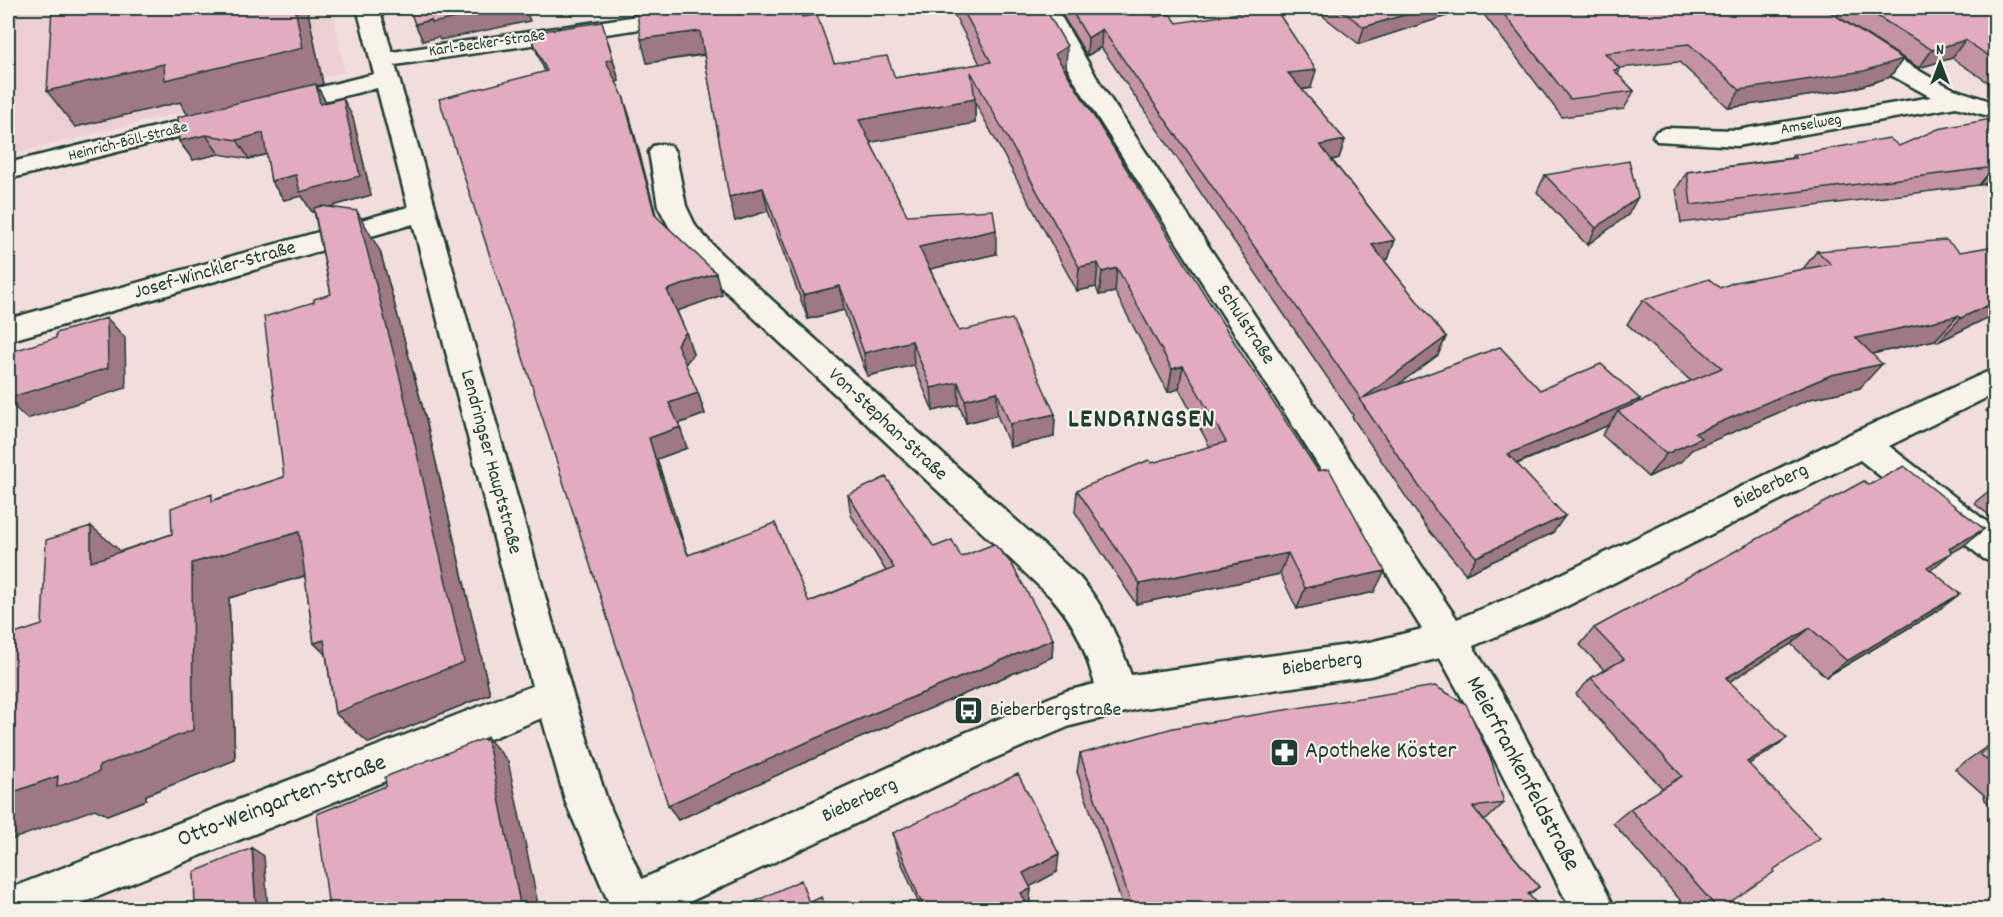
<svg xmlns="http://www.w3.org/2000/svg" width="2003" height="917" font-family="Dekko,sans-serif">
<rect width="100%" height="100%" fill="#f1dddc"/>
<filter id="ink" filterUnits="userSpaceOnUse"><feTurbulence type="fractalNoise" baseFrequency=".0167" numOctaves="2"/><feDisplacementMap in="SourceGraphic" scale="12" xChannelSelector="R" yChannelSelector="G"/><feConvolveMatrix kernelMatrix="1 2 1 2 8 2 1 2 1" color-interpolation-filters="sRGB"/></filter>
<g filter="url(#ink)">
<path fill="#edced3" d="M8,8H333L344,72L8,155Z"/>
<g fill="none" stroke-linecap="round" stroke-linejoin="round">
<defs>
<path id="minor" d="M357,8H379L392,52L692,8H746L743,13L735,15L395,65L573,695L607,800L642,879L967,732L1066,691L1095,684C1084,648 1078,628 1053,599L701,268L675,238L658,206L649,152L653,146L662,144L671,146L675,152L686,206L696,227L721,254L1079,577C1105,607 1118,638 1131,675L1370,642L1422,629L1077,85L1034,8H1056L1101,85L1457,619L1533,588L1850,434L1996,368V393L1889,446L1996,529V564L1984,559L1860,460L1559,610L1473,646L1504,697L1616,910H1571L1476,723L1440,658L1370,676L1138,709L1070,726L995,758L672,910H612L566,803L542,718L65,910H8V889L532,686L413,224L8,341V319L408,207L377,88L277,112L268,110L265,105L268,100L374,74Z
M1796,8H1821L1882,49L1930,77L1954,89L1996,103V118L1956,107L1737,146L1657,141L1653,136L1657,131L1666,128L1737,130L1931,97L1889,74L1799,13Z
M221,111L230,114L234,119L230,124L8,179V163Z"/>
</defs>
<use href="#minor" stroke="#1f3d34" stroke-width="5"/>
<use href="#minor" fill="#f7f3e8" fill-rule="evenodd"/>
</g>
<path fill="#c393a4" stroke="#1f3d34" stroke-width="1.5" d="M57,8H307L323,84L317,86L326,102L353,118L371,195L329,207L380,251L426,420L490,694L369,743L335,713L326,655L314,643L305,576L229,598L235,760L146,795V800L107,815L95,809L42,625L121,551L172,534L217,499L284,477L314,302L331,294L314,211L312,212L302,196L284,200L271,181L267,154L249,159L219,154L193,160L179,141L188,114L180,102L75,127Z
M951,8H1045L1066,69L1065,70L1374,592L1297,609L1280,574L1136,604L1075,512L1077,490L1152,463L1210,447L1179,389L1168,392L1115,292L1099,295L1096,287L1077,291L975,102V123L870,142L907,215L996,254L930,269L959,331L1055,414L1054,437L1010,447L997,415L966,423L959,405L933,411L914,365L867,376L844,310L808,319L768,211L735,221L704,55L647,63L802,17L834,63L895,78L980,64Z
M1058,8H1148L1155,17L1177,23L1311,88L1302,90L1345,140L1339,158L1332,160L1395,240L1388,259L1384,260L1446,337L1438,355L1397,385L1540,390L1640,399L1637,403L1691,381L1627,324L1643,300L1720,288L1803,269L1817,251L1995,314L1938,342L1935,340L1872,354L1860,388L1810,399L1691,450L1682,461L1648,477L1602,435L1609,425L1517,464L1553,533L1466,574L1427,528L1352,417L1353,415L1101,47L1087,56Z
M1320,8H1453L1450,15L1359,44L1319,13Z
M1479,8H1824L1903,59L1890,77L1852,89L1729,108L1679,62L1619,68L1620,69L1618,75L1634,91L1624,109L1562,117Z
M1824,8H1995V82L1989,83L1952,58L1919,68Z
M529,33L609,44L619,81L616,82L623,96L630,118L656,217L722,295L677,311L686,332L693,354L685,364L698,393L705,414L678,424L687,448L657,459L682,538L688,554L809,602L886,571L851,515L848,495L934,547L961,557L1053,639L1052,657L848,743L678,820L668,805L545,72Z
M1991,119L1995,182L1979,185L1681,223L1676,189L1687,172L1791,158L1793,155L1899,146Z
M1545,175L1628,215L1587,245L1537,192Z
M1995,402V418L1986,411Z
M1869,485L1984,529L1962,547L1951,553L1930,570L1937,611L1826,677L1791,644L1729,681L1767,753L1748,764L1773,870L1720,909H1688L1613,823L1630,809L1663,789L1576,694L1591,678L1604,670L1580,645L1594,628Z
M1995,486V520L1974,503Z
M1995,741V810L1985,800L1984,795L1955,769Z
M1080,754L1504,803L1487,819L1484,820L1539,887L1529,895L1541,909H1124L1077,772Z
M893,833L1057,872L1029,887L1031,889L1029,906L1028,907L1029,909H921L897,852Z"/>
<path fill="#9f7886" stroke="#1f3d34" stroke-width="1.5" d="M295,8H307L323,84L317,86L326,103L331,123L189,117L180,102L75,127L47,91Z
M505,8H525L530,21L440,40L438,37L423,41L415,24L431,20Z
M1427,8H1453L1450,15L1359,44L1364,27Z
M602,22L619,81L613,83L606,61Z
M1102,29L1101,47L1087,56L1088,38Z
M700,31L705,54L647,63L641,39Z
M1965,40L1952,58L1919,68L1932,50Z
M1067,46L1066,69L1054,77L1055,54Z
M1903,59L1890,77L1852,89L1729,108L1740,90Z
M1316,70L1311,88L1284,92L1288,73Z
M1995,76V82L1989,83Z
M623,96L630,118L662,237L655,215Z
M343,98L353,118L371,195L312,212L302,196L284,200L271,181Z
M975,99V123L862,144L859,120Z
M263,133L275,152L249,159L237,140Z
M206,135L219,154L193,160L179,141Z
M1345,140L1339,158L1315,164L1320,145Z
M1994,167H1995V182L1979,185Z
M763,188L768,211L735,221L729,197Z
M1638,197L1628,215L1587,245L1596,228Z
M357,211L380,251L426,420L490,694L369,743L335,713Z
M996,230V254L921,271L919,247Z
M1395,240L1388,259L1365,263L1372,245Z
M1098,263L1096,287L1077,291L1079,267Z
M1117,268L1115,292L1099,295L1102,272Z
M716,273L722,295L674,312L667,290Z
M840,286L844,310L808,319L803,295Z
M1995,302V314L1938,342L1961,318Z
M1958,316L1935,340L1835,362L1856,338Z
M107,318L125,338L126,388L27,419L8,401V398Z
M686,332L693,354L684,366L677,344Z
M1446,337L1438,355L1365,409L1363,398Z
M912,341L914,365L867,376L864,353Z
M1882,364L1860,388L1810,399L1691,450L1682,461L1648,477L1666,454L1695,433L1831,375Z
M1183,366L1179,389L1168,392L1172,369Z
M958,382L959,405L933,411L931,388Z
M997,392V415L966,423L965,400Z
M698,393L705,414L677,424L669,403Z
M1640,399L1628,417L1618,411L1609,425L1498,471L1508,454Z
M1055,414L1054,437L1010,447V424Z
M680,427L687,448L657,459L682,538L673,518L649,438Z
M1565,516L1553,533L1466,574L1476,557Z
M91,526L132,561L91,562Z
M1984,529L1962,547L1951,553L1931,570L1906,584L1949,549Z
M299,532L331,568L229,598L235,760L146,795V800L107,815L95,809L8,841V794L58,776L99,766L192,563Z
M1288,553L1280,574L1136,604L1140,584Z
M1385,571L1374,592L1297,609L1305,588Z
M1960,594L1937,611L1826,677L1847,661Z
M1810,628L1791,644L1709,694L1726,678Z
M1053,639L1052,657L848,743L678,820L668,805L843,726Z
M324,640L348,676L314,643Z
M487,737L508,761L539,909H521L485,738L488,742Z
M1787,738L1767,753L1728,777L1747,762Z
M252,848L264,856L268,909H256Z
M1059,854L1057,872L1022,891L1023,873Z
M1031,889L1029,906L1022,909L1021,893Z"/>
<path fill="#e3abbf" stroke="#1f3d34" stroke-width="1.5" d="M52,8H295L303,48L165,80L164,64L47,91Z
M409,8H505L432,23L431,20L415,24Z
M636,8H799L802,17L817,15L834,63L887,56L895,78L991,62L962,8H1045L1067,46L1055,54L1243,356L1318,471L1329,469L1385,571L1305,588L1288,553L1140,584L1077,490L1149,460L1152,463L1226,442L1183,366L1172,369L1117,268L1102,272L1098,263L1079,267L971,72L975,99L859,120L907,215L993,210L996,230L919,247L959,331L1012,319L1055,414L1010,424L997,392L965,400L958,382L931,388L912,341L864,353L840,286L803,295L763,188L729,197L700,31L641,39Z
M1070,8H1148L1155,17L1170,14L1177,23L1270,8H1275L1316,70L1288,73L1345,140L1320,145L1395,240L1372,245L1446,337L1363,398L1500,347L1540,390L1601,364L1640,399L1508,454L1565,516L1476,557L1436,511L1359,399H1361L1102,29L1088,38Z
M1338,8H1427L1364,27Z
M1499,8H1824L1903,59L1864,71L1740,90L1689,44L1605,53L1620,69L1614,70L1634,91L1570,99Z
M1864,8H1995V60L1965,40L1932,50Z
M602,22L613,59L606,61L623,96L655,215L716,273L667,290L686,332L677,344L698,393L669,403L680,427L649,438L673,518L688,555L775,523L809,602L842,589L894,568L848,495L886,477L934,547L952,540L961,557L994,544L1011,563L1053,639L843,726L668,805L439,99L547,71L529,33Z
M316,84L320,104L343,98L360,176L300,192L296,175L271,181L263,133L237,140L206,135L179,141L178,117Z
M1991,119L1995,122V167L1691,205L1687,172L1796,158L1793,155L1889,138L1899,146L1938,129Z
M1629,161L1638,197L1596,228L1545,175Z
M322,206L357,211L401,382L464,662L335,713L324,640L314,643L299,532L192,563L193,730L99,766V772L57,787L58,776L8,794V636L42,625L46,540L91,526V562L172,534L171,508L212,494V501L284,477L264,317L314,302V299L331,294L314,208Z
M1946,240L1960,252L1995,246V302L1961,318L1958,316L1856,338L1882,364L1831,375L1695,433L1701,438L1666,454L1618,411L1722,368L1643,300L1709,279L1720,288L1735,282L1831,264L1817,251Z
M107,318L108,368L8,398V377L10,352L56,338V333Z
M1904,466L1984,529L1949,549L1952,552L1927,567L1960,594L1847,661L1810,628L1726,678L1787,738L1747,762L1820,838L1773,870L1774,872L1720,909H1718L1630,809L1682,776L1591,678L1624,659L1594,628L1864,481L1869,485Z
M1435,686L1466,704L1492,762L1504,803L1473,807L1539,887L1528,894L1541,909H1133L1080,754L1173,728Z
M487,737L521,909H329L317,814L386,786L385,777L485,738V741Z
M1995,744V767L1980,754Z
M1018,774L1059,854L1023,873L1031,889L1021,893L1029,909H924L893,833Z
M252,848L256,909H195L194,872Z
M801,880L809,903L821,897L826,909H739Z"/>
</g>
<defs>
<symbol id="bus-square" viewBox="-11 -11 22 22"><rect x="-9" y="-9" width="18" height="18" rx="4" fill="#1f3d34" stroke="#f7f3e8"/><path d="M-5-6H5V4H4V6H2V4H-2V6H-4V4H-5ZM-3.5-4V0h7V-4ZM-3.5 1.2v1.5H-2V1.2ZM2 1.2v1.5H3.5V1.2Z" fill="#fff"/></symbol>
<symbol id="pharmacy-square" viewBox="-11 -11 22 22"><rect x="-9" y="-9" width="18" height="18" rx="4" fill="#1f3d34" stroke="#f7f3e8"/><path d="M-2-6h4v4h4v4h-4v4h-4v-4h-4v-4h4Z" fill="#fff"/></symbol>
</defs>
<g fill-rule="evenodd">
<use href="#bus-square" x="952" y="694" width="33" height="33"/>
<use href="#pharmacy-square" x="1268" y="736" width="33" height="33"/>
</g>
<g text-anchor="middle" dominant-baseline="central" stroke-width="4.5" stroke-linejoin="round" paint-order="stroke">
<g font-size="16" fill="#1f3d34" stroke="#f7f3e8">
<text transform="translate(487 44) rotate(-8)">Karl-Becker-Straße</text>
<text transform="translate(1811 125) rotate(-10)">Amselweg</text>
<text transform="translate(128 142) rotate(-14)">Heinrich-Böll-Straße</text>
</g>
<g font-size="20" fill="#1f3d34" stroke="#f7f3e8">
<text transform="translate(215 271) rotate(-16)">Josef-Winckler-Straße</text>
<text transform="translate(1245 325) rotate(57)">Schulstraße</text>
<text transform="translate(887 425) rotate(43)">Von-Stephan-Straße</text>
<text transform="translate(490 462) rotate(75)">Lendringser Hauptstraße</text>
<text transform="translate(1771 487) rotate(-26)">Bieberberg</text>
<text transform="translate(1322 665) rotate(-8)">Bieberberg</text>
<text transform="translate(860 801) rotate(-25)">Bieberberg</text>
</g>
<g font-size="20" fill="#1f3d34" stroke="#f7f3e8" text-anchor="start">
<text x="990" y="711">Bieberbergstraße</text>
</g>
<g font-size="24" fill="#1f3d34" stroke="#f7f3e8" text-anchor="start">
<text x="1305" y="752">Apotheke Köster</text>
</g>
<g font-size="24" fill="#1f3d34" stroke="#f7f3e8">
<text transform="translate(1522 774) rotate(62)">Meierfrankenfeldstraße</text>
<text transform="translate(282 802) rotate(-21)">Otto-Weingarten-Straße</text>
</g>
<g font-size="26" font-weight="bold" letter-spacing="1.5" fill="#1f3d34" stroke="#f7f3e8">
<text x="1142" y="420">LENDRINGSEN</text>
</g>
</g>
<rect width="2003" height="917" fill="none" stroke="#f7f3e8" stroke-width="30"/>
<rect x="15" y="15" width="1973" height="887" fill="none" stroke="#1f3d34" stroke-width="2" filter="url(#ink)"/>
<g transform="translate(1940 63)" stroke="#f7f3e8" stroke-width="4.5" paint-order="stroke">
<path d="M0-4.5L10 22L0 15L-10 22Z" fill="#1f3d34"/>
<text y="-9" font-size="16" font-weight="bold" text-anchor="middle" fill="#1f3d34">N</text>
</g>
</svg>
